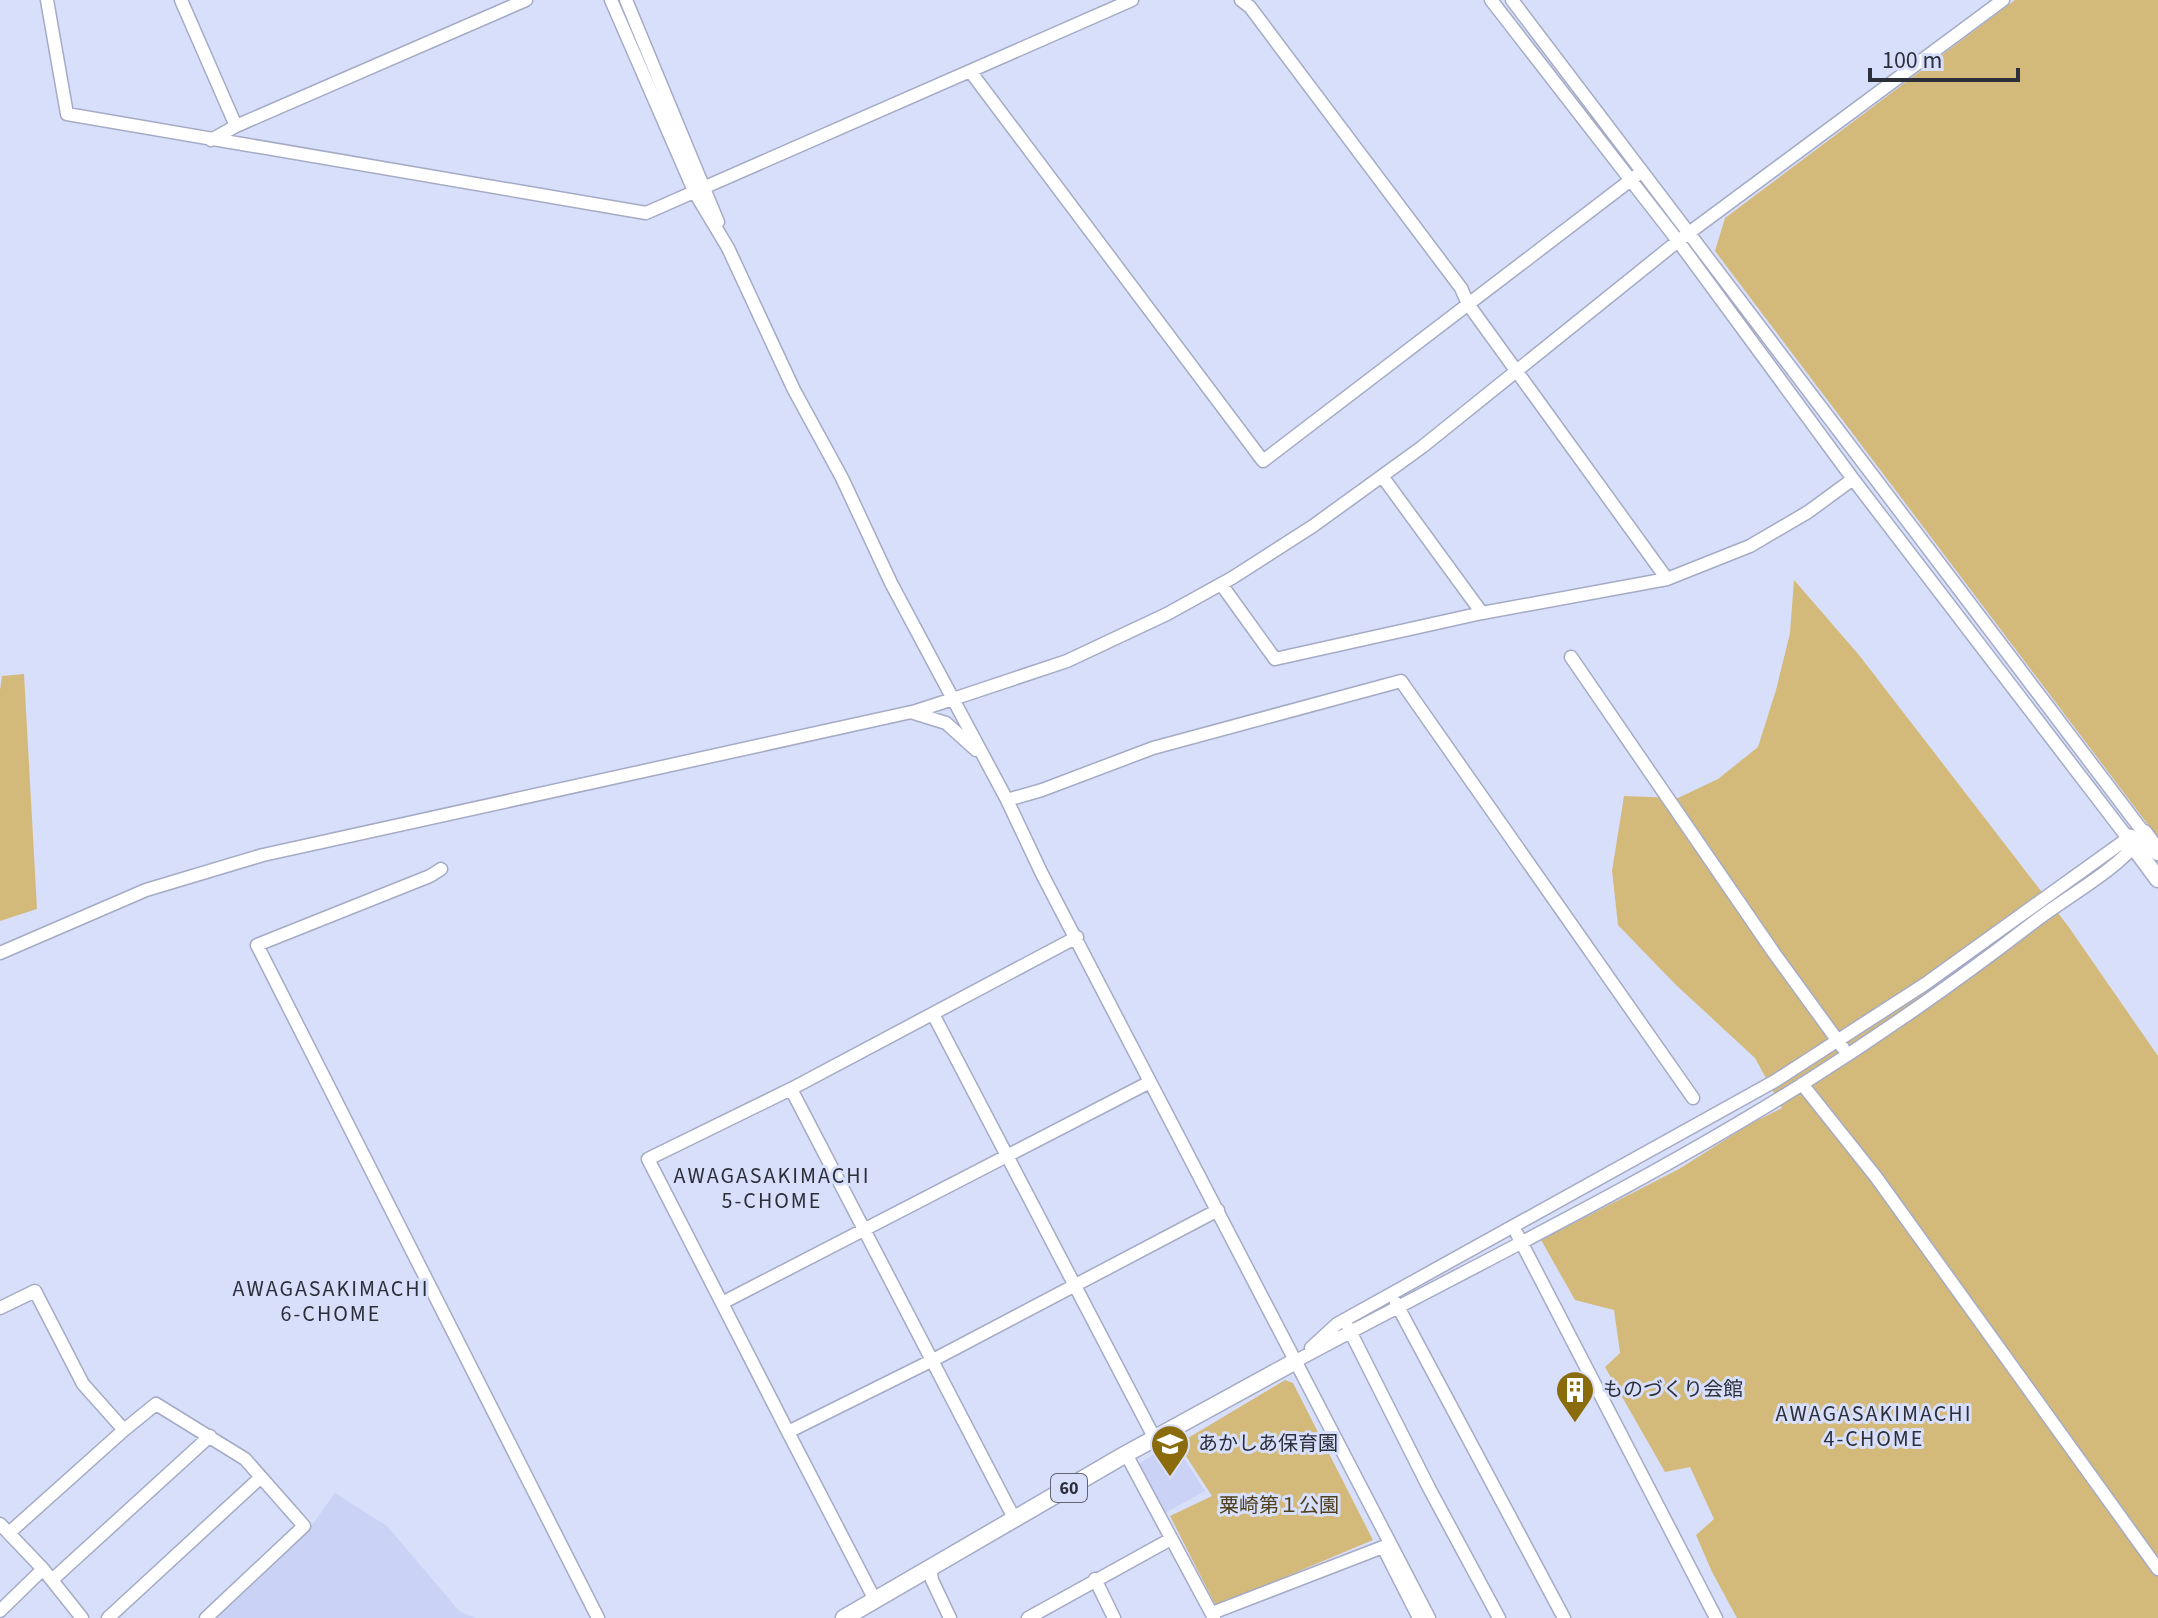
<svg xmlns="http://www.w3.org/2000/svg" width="2158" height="1618" font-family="'Source Sans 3','Noto Sans JP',sans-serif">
<rect width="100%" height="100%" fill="#d8dffb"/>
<path fill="#cad3f5" d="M1173,1442L1205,1491L1165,1513L1137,1465Z
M335,1493L387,1526L460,1612L476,1618H211L312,1525Z"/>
<path fill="#d4ba7a" d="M2015,0H2158V838L1715,251L1725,218Z
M1794,580L1859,655L2068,926L2158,1056V1618H1737L1712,1572L1696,1535L1714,1519L1690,1467L1665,1472L1605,1367L1620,1353L1614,1310L1575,1300L1541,1240L1679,1169L1750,1124L1782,1108L1755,1058L1675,984L1618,925L1612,871L1624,796L1678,798L1718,779L1758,747L1776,690L1790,633Z
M24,674L37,909L0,921V690L2,676Z
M1285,1380L1293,1383L1373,1540L1216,1606L1170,1516L1212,1496L1178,1444Z"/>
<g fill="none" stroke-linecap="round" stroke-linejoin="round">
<defs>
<path id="minor" d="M47,0L67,114L646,213L1132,0
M181,0L236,126
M611,0L695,193L728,248L794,390L842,478L891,583L953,699L1067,661L1167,614L1232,578L1313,526L1422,447L1678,241L2003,0
M626,0L718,222
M1241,0L1250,7L1461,288L1468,304L1667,579
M1491,0L1678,241L1853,479L2127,837
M1512,0L2144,833
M970,71L1263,461L1636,176
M211,140L236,126L526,0
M1382,476L1482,613
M1221,584L1275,659L1482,613L1667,579L1750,546L1808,512L1853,479
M1571,657L1774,953L1843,1048
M914,713L946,723L976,750
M1007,800L1042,790L1153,748L1401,681L1693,1098
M441,869L430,876L257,945L598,1618
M0,953L146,890L263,855L916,711L953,699L1007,800L1042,874L1429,1618
M933,1014L1155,1439
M1802,1084L1876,1177L2158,1569
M791,1089L1015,1520
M1517,1234L1716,1618
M722,1303L1150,1082
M1396,1303L1564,1618
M0,1308L35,1291L83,1384L124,1430L10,1532
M1348,1327L1429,1488L1499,1618
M1311,1348L1337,1324L1775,1081L1925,984L2131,836
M1296,1361C1465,1270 1638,1187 1801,1085C1880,1035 1959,980 2034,922C2063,899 2117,870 2138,841
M124,1430L156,1404L245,1459L304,1526L206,1618
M788,1432L648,1159L791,1089L1077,937
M1126,1454L1214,1618
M0,1524L43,1569L82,1618
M930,1568L932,1580L950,1618
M1095,1579L1114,1618
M52,1580L210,1436
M875,1600L788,1432L933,1360L1218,1210
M0,1611L43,1569
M1212,1613L1383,1547L1419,1618
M108,1618L261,1477
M1028,1618L1171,1539"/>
<path id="major" d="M2144,833L2158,852
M2127,837L2158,879
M844,1618L1126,1454L1296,1361"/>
</defs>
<use href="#minor" stroke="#a5abc5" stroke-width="15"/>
<use href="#major" stroke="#a5abc5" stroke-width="19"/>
<use href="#minor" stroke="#fff" stroke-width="12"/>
<use href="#major" stroke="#fff" stroke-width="16"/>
</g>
<defs>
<symbol id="building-pin" viewBox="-11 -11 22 30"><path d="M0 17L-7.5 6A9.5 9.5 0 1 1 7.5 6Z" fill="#8b6c0c" stroke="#d8dffb"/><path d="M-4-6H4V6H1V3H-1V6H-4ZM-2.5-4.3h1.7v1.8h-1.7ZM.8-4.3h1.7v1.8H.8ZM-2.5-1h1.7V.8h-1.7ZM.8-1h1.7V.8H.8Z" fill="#fff"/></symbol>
<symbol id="school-pin" viewBox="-11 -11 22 30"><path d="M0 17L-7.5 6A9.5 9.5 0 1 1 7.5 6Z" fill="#8b6c0c" stroke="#d8dffb"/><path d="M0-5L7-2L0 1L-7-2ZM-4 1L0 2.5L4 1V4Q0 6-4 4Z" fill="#fff"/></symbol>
</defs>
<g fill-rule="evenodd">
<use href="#building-pin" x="1553" y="1368" width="44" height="60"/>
<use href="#school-pin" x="1148" y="1422" width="44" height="60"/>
</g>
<g text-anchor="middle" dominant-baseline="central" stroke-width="6" stroke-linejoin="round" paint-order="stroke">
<rect fill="#d8dffb" stroke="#606473" stroke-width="2" x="1051" y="1474" width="36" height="28" rx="6"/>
<g font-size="18" font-weight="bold" fill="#2c2f39">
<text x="1069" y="1488">60</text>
</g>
<g font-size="20" fill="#2c2f39" stroke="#d8dffb" text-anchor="start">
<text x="1603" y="1390">ものづくり会館</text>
<text x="1198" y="1444">あかしあ保育園</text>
</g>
<g font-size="20" fill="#50411c" stroke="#d8dffb">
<text x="1279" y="1506">粟崎第１公園</text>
</g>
<g font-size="22" letter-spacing="2" fill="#2c2f39" stroke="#d8dffb">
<text x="772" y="1176">AWAGASAKIMACHI<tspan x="772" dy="25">5-CHOME</tspan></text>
<text x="331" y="1289">AWAGASAKIMACHI<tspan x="331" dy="25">6-CHOME</tspan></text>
<text x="1874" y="1414">AWAGASAKIMACHI<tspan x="1874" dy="25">4-CHOME</tspan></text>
</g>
</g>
<path d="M1870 68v12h148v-12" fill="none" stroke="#2c2f39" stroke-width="4"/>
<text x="1882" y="68" font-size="24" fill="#2c2f39" stroke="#d8dffb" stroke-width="6" paint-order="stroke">100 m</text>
</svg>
